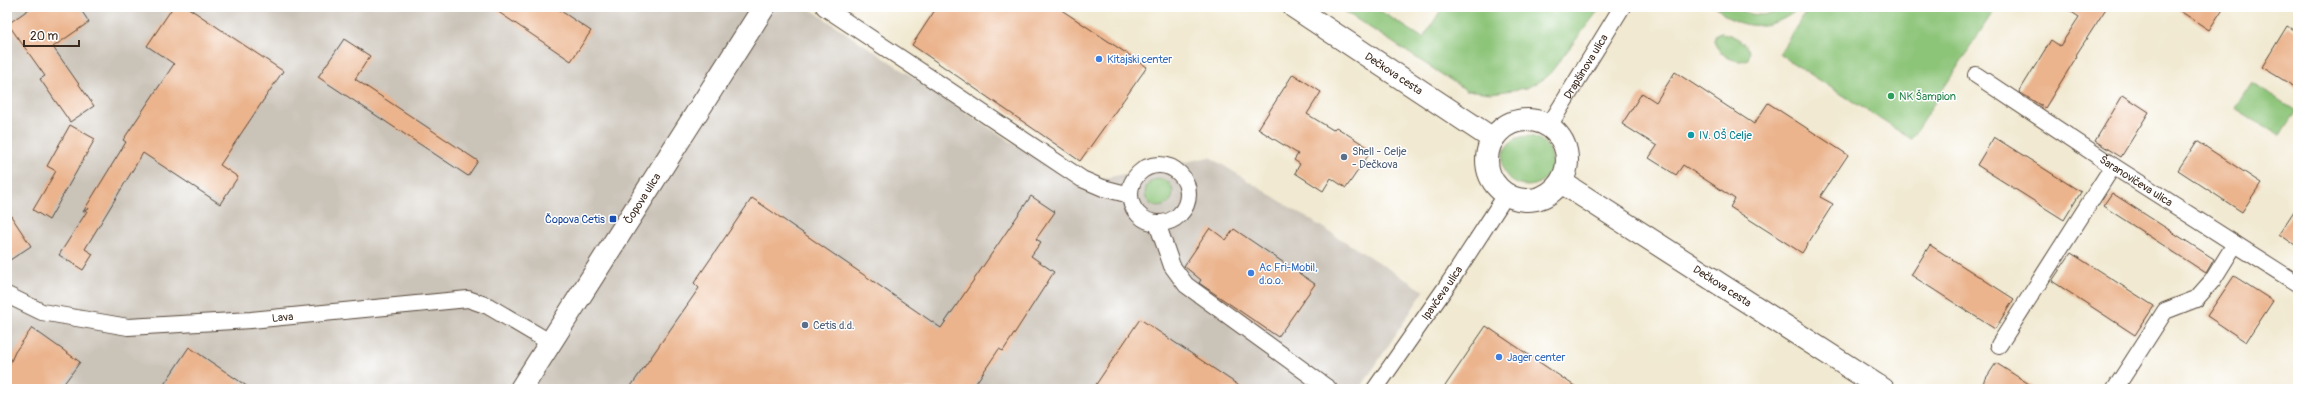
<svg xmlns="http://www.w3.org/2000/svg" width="2305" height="396" font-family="Pangolin,sans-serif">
<rect width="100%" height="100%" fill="#fff"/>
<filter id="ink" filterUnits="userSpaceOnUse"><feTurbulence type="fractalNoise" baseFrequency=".025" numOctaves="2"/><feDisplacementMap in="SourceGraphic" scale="8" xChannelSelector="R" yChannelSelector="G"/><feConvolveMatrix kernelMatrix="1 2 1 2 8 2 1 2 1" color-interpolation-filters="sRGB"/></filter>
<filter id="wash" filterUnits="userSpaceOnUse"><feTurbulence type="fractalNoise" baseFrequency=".012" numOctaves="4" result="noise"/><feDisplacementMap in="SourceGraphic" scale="16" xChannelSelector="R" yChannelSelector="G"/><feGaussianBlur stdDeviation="0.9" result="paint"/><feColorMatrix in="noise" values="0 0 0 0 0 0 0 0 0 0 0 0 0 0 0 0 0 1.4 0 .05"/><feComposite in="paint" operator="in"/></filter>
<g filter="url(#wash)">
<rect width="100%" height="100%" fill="#f1e9d1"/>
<path fill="#cac3b8" d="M7,7H807L1075,184L1210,157L1424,291L1360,389H7Z"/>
<path fill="#8cc478" stroke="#64774b" d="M1338,7H1374L1423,38L1443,7H1601L1548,76L1527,88L1491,93L1466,90Z
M1716,7H1733L1750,14L1761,15L1771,14L1785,7H1800C1776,30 1739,33 1716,7Z
M1809,7H1996L1911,139L1779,54Z
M1721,33C1733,34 1746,42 1750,53L1748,59C1736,66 1716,53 1714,40L1716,35Z
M2252,82L2296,111L2280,136L2235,108Z
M1502 161a25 25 0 1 1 50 0a25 25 0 1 1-50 0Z
M1145 193a14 14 0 1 1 28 0a14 14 0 1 1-28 0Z"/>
<g id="blocks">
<path fill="#ebb48d" d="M32,7H79L89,22L53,47L94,106L70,122L40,79L45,76L8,24Z
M173,7H187L283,71L220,165L238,177L220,204L143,153L85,249L93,254L83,270L59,255L89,208L83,212L126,142L123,140L174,64L147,46Z
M491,7H555L591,31L571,61Z
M937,7H1057L1147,67L1080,161L912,45Z
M2064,7H2107L2076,55L2077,56L2045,108L2019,92L2051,40L2060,46L2079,17Z
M2174,7H2224L2209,30Z
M2287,26L2298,33V89L2262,67Z
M344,39L370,56L355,79L478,161L468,176L318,77Z
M1675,72L1754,124L1768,103L1848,155L1820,197L1833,204L1802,253L1730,207L1735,199L1683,165L1676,175L1649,158L1657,146L1622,124L1642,93L1656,102Z
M1293,74L1321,92L1307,114L1333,130L1336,127L1372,150L1346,188L1331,178L1323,191L1295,173L1300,164L1294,160L1298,154L1258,129Z
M2123,95L2149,112L2121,157L2095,141Z
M70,125L95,139L49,220L33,210L56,171L47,166Z
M1994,137L2081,192L2064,220L1977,165Z
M2197,141L2261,183L2242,212L2178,170Z
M2112,193L2214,259L2206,273L2103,206Z
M1031,196L1055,212L1036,239L1041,242L1031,256L1054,272L1003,351L999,349L972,389H629L699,288L694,283L752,198L941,328Z
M2298,205V247L2279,234Z
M7,210L31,246L7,262Z
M1210,228L1226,240L1234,229L1315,284L1278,337L1199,283L1201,280L1184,266Z
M1930,245L2014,299L1995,329L1911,275Z
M2071,253L2154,306L2135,335L2052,281Z
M2234,276L2273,301L2246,342L2207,316Z
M1140,319L1244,389H1093Z
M1486,326L1579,389H1443Z
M32,328L80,362L60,389H7V370L15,352Z
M189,347L251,389H161Z
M1996,363L2037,389H1979Z"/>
</g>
</g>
<g filter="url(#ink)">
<use href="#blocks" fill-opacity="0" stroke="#564739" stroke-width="1"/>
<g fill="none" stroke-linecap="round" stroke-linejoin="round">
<defs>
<g id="street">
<path d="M824,7L1082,179L1103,188L1130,195"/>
<path id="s1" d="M1976,75L2113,166L2298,284"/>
<path id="s2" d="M1549,126L1622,7"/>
<circle cx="1159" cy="194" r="29"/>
<path d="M1157,223L1172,266L1186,285L1329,389"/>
<path id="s3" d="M7,295L42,312L128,327L251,320L468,299L488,306L551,343"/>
<path d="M1999,345L2113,166"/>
<path id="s4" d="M1375,389L1451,280L1506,195"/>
<path d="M2115,389L2165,311L2196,299L2212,281L2235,244"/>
</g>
<g id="secondary">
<path id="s5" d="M1294,7L1493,139"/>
<circle cx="1527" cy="160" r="40"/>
<path id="s6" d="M1561,182L1883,389"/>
<path id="s7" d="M521,389L764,7"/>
</g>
</defs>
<use href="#street" stroke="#564739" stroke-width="18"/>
<use href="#secondary" stroke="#564739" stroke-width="24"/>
<use href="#street" stroke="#fff" stroke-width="16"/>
<use href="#secondary" stroke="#fff" stroke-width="22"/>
</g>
</g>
<g fill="#3f7fe0" stroke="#fff" stroke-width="1.5">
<circle cx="1099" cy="59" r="4"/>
<circle cx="1251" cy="273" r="4"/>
<circle cx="1499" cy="357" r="4"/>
</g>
<circle fill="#2e9e5b" stroke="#fff" stroke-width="1.5" cx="1891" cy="96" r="4"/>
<circle fill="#0f9aa8" stroke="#fff" stroke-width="1.5" cx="1691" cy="135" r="4"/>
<g fill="#5c6f8a" stroke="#fff" stroke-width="1.5">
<circle cx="1344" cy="157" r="4"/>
<circle cx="805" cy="325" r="4"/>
</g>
<rect fill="#1a4fb4" stroke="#fff" stroke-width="1.5" x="609" y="215" width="8" height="8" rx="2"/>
<g text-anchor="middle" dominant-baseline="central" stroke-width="3" stroke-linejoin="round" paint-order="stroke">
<g font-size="11" fill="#366cbe" stroke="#fff" text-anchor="start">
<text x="1107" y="59">Kitajski center</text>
<text x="1259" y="267">Ac Fri-Mobil,<tspan x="1259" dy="13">d.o.o.</tspan></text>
<text x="1507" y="357">Jager center</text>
</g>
<g font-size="11" fill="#3b2a1e" stroke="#fff">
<text stroke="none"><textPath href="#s2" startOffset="70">Drapšinova ulica</textPath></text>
<text stroke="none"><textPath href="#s5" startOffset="120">Dečkova cesta</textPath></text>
<text stroke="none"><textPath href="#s1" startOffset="192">Šaranovičeva ulica</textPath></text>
<text stroke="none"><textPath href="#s7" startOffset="226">Čopova ulica</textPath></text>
<text stroke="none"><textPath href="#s6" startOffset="192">Dečkova cesta</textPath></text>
<text stroke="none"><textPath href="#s4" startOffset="117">Ipavčeva ulica</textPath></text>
<text stroke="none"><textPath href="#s3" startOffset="281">Lava</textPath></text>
</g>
<g font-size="11" fill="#27864d" stroke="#fff" text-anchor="start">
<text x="1899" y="96">NK Šampion</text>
</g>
<g font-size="11" fill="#0d838f" stroke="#fff" text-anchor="start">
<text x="1699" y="135">IV. OŠ Celje</text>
</g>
<g font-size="11" fill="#4e5e75" stroke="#fff" text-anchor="start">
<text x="1352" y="151">Shell - Celje<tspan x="1352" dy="13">- Dečkova</tspan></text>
<text x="813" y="325">Cetis d.d.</text>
</g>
<g font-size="11" fill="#164399" stroke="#fff" text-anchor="end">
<text x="605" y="219">Čopova Cetis</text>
</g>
</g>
<rect width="2305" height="396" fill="none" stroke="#fff" stroke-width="24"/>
<path d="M24 40v6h55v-6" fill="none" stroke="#3b2a1e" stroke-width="2"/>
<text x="30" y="40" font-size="12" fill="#3b2a1e" stroke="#ffffff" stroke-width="3" paint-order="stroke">20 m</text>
</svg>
